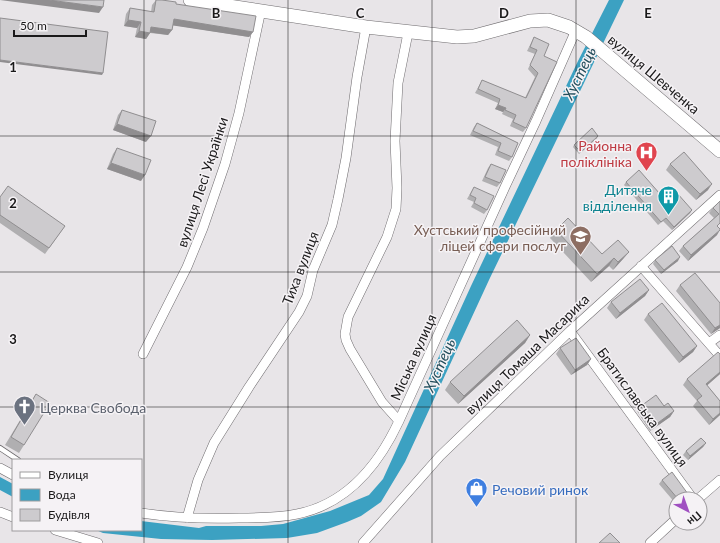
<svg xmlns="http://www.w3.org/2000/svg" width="720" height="543" font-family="Lato,sans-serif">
<rect width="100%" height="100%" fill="#e8e5e8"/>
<path fill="#3ca1c2" d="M609,0H624L489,280L405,462L381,502L361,516L347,522L317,533L287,538L212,540L161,539L103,533L96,530H141V521L199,528L206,526H261L283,524L330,511L369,495L383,479L471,286L578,61Z
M0,477L13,484V497L0,490Z"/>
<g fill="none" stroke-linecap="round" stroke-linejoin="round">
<defs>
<path id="service" d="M0,448L18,460"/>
<path id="minor" d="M641,266L720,356
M570,331L693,499
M709,343L720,335
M143,354L187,267L203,228L225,164L239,113L261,10
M399,421L382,402L350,349L346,340L345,334L348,317L387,237L396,209L397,188L395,141L398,83L408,33
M0,468L13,475
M698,499L720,480
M0,512L13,517
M141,513C174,518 206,519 239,518C258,518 278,518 297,514C347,504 378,466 399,421L505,187L536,121L576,30
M187,518L198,480L214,443L249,387L299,312L307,296L313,270L332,225L338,199L346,158L357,77L366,27
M55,530L98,543
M363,543L440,456L570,331L720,195
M650,543L676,519"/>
<path id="secondary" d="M190,0L366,27L457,37L474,36L530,21L548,20L569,27L586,37L720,151"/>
</defs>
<use href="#service" stroke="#6f6c6f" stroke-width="6"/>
<use href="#minor" stroke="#6f6c6f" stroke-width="10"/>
<use href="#secondary" stroke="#6f6c6f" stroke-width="14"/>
<use href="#service" stroke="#fff" stroke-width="4.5"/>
<use href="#minor" stroke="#fff" stroke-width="9"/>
<use href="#secondary" stroke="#fff" stroke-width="13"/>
</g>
<path fill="#b0afb1" d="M156,0H162L176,4L253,32L249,37L173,25L172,30L168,35L150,33L146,39L135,37L137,28L124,26L126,14L130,8L151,12L152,5Z
M534,37L544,56L526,128L523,132L510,126L513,119L502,114L503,112L495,109L498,103L475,93L480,84L482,80L525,98L535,77L528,69L535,54L527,51Z
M122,110L146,142L113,130L118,115Z
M477,123L518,143L512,157L509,161L495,155L498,147L470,135L474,127Z
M597,138L579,154L573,147L574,145Z
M117,148L141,181L107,169L113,154Z
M491,164L500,183L497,187L482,181L488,168Z
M670,164L708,190L696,200L666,170Z
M626,182L667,202L692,210L690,213L672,230L663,221L658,225L624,185Z
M474,187L487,210L484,214L471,207L474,202L467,199Z
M0,197L65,226L45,254L0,223Z
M720,201L717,235L688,261L679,251L683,246L714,218L709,213L713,208Z
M556,230L602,254L629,252L623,259L613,270L609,266L591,282L550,238Z
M655,260L678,261L661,274L653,264Z
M680,285L720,303V328L711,334L676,291Z
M649,290L645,296L616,319L607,308L611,302Z
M648,314L697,346L693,352L679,363L644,320Z
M530,335L525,343L458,404L445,390L450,382Z
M560,348L591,359L587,365L571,375L556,354Z
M720,354V374L707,385L720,401V415L709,425L693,406L697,401L683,385L687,379Z
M36,394L24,445L19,453L5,445L31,402Z
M641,406H664L674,411L670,417L650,431L637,411Z
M706,443L703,447L688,460L683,455L686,451Z
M662,480L685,498L684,499H676V504L659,484Z"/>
<path fill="#908e90" d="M0,0H49L103,7L99,13Z
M174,19L253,32L249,37L170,25Z
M128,20L141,22L137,28L124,26Z
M151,27L172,30L168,35L147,32Z
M139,31L150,33L146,39L135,37Z
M0,60L103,73L102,75L0,62Z
M498,105L506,108L503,112L495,109Z
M117,124L151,136L146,142L113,130Z
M598,136L597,138L579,154L581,152Z
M111,163L145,175L141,181L107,169Z
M712,184L708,190L696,200L700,194Z
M692,210L690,213L672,230L674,227Z
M720,230L717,235L688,261L691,255Z
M629,252L623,259L613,270L618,262Z
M680,257L678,261L661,274L664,270Z
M614,258L609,266L591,282L597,274Z
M649,290L645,296L616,319L620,313Z
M720,325V328L711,334L715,328Z
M530,335L525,343L458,404L464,396Z
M697,346L693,352L679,363L683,357Z
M591,359L587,365L571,375L575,370Z
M720,372V374L702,390L706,384Z
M674,411L670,417L650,431L655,425Z
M720,413V415L709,425L713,419Z
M706,443L703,447L688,460L690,456Z"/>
<path fill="#cdcbce" stroke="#908e90" d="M49,0H104L103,7Z
M156,0H162L176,2V4L256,16L253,32L174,19L172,30L151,27L150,33L139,31L141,22L128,20L130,8L154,12Z
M0,18L108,32L103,73L0,60Z
M534,37L549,44L544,56L557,62L526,128L513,122L516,115L505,110L506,108L498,105L500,99L478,89L482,80L526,98L538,73L530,65L537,50L530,47Z
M122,110L156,121L151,136L117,124Z
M477,123L518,143L512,157L498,151L501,143L473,131Z
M592,128L598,136L581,152L574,145Z
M117,148L151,160L145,175L111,163Z
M684,152L712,184L700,194L670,164Z
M491,164L506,170L500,183L485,177Z
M639,170L667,202L677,193L692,210L674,227L666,218L661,222L626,182Z
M8,186L65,226L49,248L0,215V197Z
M474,187L494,196L487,210L474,203L476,198L470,195Z
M720,201V223L717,226L720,229V230L691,255L683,246L719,214L713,208Z
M568,218L602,254L618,240L629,252L618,262L614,258L597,274L556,230Z
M672,246L680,257L664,270L655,260Z
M695,273L720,303V325L715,328L680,285Z
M640,279L649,290L620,313L611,302Z
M662,303L697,346L683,357L648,314Z
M517,320L530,335L464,396L450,382Z
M576,338L591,359L575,370L560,348Z
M718,352L720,354V372L706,384L720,401V413L713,419L697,400L702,396L687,379Z
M36,394L50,403L24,445L11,437Z
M656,395L664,406L668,403L674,411L655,425L641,406Z
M701,438L706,443L690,456L686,451Z
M672,472L688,494L682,499H678L662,480Z
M610,533L620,543H599Z"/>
<path fill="none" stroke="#1a191a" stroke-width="1" stroke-opacity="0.55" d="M144,0V543M288,0V543M432,0V543M576,0V543M0,136H720M0,272H720M0,407H720"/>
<defs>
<symbol id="hospital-pin" viewBox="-11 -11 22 30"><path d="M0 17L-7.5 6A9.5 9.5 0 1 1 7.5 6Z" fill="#e0444e" stroke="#f5f2f5"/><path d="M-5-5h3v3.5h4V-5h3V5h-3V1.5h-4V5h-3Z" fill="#fff"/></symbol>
<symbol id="building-pin" viewBox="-11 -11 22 30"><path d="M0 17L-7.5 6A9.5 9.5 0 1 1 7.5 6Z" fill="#0f9aa8" stroke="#f5f2f5"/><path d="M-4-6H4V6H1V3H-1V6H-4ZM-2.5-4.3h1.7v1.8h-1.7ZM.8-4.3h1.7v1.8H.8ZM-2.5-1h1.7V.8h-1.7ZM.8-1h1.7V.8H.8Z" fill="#fff"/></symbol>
<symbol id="university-pin" viewBox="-11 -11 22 30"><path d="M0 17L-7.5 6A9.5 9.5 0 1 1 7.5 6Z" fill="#8d6e63" stroke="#f5f2f5"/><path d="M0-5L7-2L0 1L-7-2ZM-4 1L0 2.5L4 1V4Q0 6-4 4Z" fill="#fff"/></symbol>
<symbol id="church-pin" viewBox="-11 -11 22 30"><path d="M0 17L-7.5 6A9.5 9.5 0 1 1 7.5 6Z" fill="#6b7280" stroke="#f5f2f5"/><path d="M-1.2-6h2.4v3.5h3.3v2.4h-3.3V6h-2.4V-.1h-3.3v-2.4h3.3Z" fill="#fff"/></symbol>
<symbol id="shop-pin" viewBox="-11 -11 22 30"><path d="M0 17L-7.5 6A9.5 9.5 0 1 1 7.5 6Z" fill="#3f7fe0" stroke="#f5f2f5"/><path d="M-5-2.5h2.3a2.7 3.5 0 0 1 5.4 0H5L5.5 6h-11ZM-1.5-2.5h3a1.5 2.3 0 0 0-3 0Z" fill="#fff"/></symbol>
</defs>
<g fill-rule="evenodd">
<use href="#hospital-pin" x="634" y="140" width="25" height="34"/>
<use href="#building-pin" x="656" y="184" width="25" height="34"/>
<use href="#university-pin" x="568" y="224" width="25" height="34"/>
<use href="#church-pin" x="12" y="394" width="25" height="34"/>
<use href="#shop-pin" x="464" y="476" width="25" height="34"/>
</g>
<g text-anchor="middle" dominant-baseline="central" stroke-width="3" stroke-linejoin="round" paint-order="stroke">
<g font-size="14" fill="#1a191a" stroke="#f5f2f5">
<text transform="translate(654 74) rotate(40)">вулиця Шевченка</text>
<text transform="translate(202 182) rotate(-72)">вулиця Лесі Українки</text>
<text transform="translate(300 268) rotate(-69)">Тиха вулиця</text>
<text transform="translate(527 354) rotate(-44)">вулиця Томаша Масарика</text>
<text transform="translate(413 357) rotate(-66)">Міська вулиця</text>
<text transform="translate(643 407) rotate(54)">Братиславська вулиця</text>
</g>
<g font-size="14" fill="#be3a42" stroke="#f5f2f5" text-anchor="end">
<text x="632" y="145">Районна<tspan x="632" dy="16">поліклініка</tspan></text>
</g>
<g font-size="14" fill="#0d838f" stroke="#f5f2f5" text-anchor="end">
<text x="652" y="189">Дитяче<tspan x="652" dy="16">відділення</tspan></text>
</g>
<g font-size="14" fill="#785e54" stroke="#f5f2f5" text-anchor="end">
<text x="566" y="229">Хустський професійний<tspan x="566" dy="16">ліцей сфери послуг</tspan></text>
</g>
<g font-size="14" fill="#5b616d" stroke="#f5f2f5" text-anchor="start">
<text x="40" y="407">Церква Свобода</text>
</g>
<g font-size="14" fill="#366cbe" stroke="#f5f2f5" text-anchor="start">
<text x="492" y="489">Речовий ринок</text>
</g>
<g font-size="15" font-style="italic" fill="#234e5c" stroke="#f5f2f5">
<text transform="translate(579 73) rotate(-64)">Хустець</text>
<text transform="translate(439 365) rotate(-66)">Хустець</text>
</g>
</g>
<g font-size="13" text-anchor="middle" font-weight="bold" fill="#1a191a" stroke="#f5f2f5" stroke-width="3" stroke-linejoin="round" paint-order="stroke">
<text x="216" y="18">B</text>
<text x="360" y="18">C</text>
<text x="504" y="18">D</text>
<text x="648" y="18">E</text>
<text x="13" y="72">1</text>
<text x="13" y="208">2</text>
<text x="13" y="344">3</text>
</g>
<rect x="12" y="459" width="130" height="72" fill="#f5f2f5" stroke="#9d9b9d"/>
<rect x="20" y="472" width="20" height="6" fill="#ffffff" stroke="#9d9b9d"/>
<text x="48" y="479" font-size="12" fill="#1a191a">Вулиця</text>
<rect x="20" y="489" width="20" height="12" fill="#3ca1c2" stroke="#9d9b9d"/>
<text x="48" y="499" font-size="12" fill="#1a191a">Вода</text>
<rect x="20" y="509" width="20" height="12" fill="#cdcbce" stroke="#9d9b9d"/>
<text x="48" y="519" font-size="12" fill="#1a191a">Будівля</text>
<g transform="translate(688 511) rotate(139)"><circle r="19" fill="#f5f2f5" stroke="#9d9b9d"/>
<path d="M0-3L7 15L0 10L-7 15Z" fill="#a050c1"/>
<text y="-6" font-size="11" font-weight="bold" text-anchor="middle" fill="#1a191a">Пн</text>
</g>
<path d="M14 30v6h72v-6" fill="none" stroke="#1a191a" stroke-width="2"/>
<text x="20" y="30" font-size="12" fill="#1a191a" stroke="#f5f2f5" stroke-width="3" paint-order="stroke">50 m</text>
</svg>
